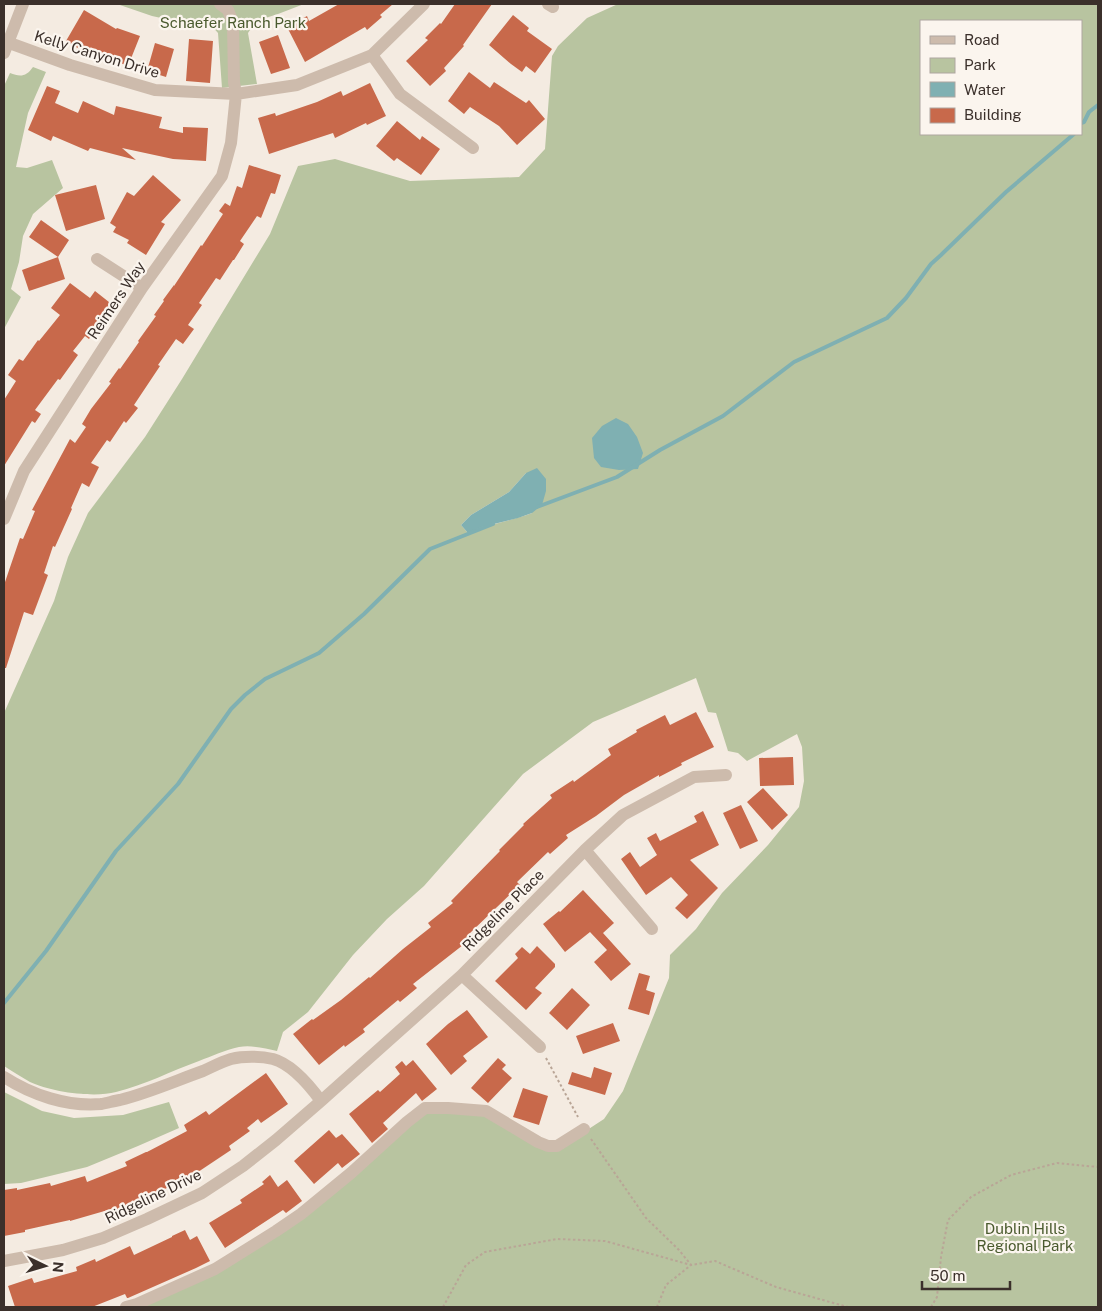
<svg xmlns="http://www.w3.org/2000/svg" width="1102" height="1311" font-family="'Public Sans',sans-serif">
<rect width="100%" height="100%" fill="#f4ebe1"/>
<path fill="#b8c4a0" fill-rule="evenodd" d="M117,4H304L278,14L256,21L248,33L257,84L222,88L218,33L210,24L184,23L152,16Z
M618,4H1098V1307H128L227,1266L423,1111L486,1115L561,1147L604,1119L623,1091L669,978L670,955L696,929L722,893L768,845L799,807L804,781L802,747L797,734L747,761L738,753L728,751L716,713L708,712L696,678L593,722L523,774L424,886L387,919L353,955L308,1012L283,1032L277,1051C265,1048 251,1045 239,1047C225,1050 212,1056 199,1061C171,1071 145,1085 116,1092C94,1098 51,1092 30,1082C21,1077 12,1071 4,1066V713L54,601L68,557L88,513L145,437L182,379L270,234L298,166L335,159L410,181L519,177L545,149L552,56L558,46L587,18ZM921,21H1081V134H921ZM526,473L532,513C511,521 489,524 468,533L461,525L471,515L509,492Z
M33,67L46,72L28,113L16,167L27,168L52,160L63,188L33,214L23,236L19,262L11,289L21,297L4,329V86L10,73C20,77 26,77 33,67Z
M4,1092L42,1111L74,1118L123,1115L169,1102L179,1128L138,1146L87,1167L21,1183L4,1184Z"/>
<path fill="#7fb0b2" d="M616,418L628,424L637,437L643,453L638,469L619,470L601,467L594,458L592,438L602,426Z
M537,468L546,479V491L542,505L532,513L518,518L482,527L468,533L461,525L471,515L509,492L526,473Z"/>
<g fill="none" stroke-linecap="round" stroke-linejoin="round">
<path stroke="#7fb0b2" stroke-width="4" d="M1081,123L1084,122L1089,112L1098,105
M537,507L617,477L660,450L723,416L794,362L887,318L906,298L931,264L941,255L1006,192L1074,134
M4,1003L46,951L116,851L178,784L231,709L245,695L265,679L319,653L364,614L430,549L493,524"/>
</g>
<path fill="#c8694b" d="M339,4H393L380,15L382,17L367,30L365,27L305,62L287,27L307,16L309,21Z
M455,4H492L463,45L464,46L444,68L446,71L430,86L406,61L428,40L425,38L440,23L441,24Z
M84,10L116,29L117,28L140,36L128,66L93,52L91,56L66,41Z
M513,15L529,28L527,31L552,49L535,73L526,66L522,72L511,64L489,45Z
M278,35L290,68L271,74L259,42Z
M189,39L213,41L210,83L186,81Z
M155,43L174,49L166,77L147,71Z
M469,72L490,88L494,82L526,103L529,100L545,119L517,145L499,126L470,107L464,114L448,101Z
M370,83L386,116L367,125L366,123L335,138L333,133L269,154L258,118L275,113L276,116L317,102L341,91L343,96Z
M47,86L60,91L55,103L78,113L83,101L114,115L116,106L162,117L159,128L183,133V127L208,128L206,161L173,159L122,148L136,160L90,148L88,151L53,136L51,141L28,130Z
M397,121L420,140L422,136L440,149L421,175L397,158L394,161L376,146Z
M249,165L281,175L275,194L271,193L261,218L257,216L240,241L244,244L234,260H233L220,280L216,278L199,303L202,305L188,325L194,329L183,344L176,339L158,365L160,366L134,405L138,408L126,423L124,421L110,442L107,440L91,463L99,467L89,487L82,483L71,508L72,509L55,547L53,546L44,573L48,575L33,615L24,612L6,668H4V585L20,538L23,539L35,511L32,510L70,439L75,443L86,427L82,424L91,409L111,383L109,382L119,368L120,369L139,342L138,341L156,316L154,315L164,301L163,300L174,285V286L201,245L202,246L223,214L219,211L225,203L230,206L237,186L242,188Z
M153,175L181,200L161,222L165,224L146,255L127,243L129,240L113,232L116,227L110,223L127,192L134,196Z
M96,185L105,219L66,231L55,195Z
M41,220L69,240L58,257L29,237Z
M58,257L65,279L29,291L22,270Z
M70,283L90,298L95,291L114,306L89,339L85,336L73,351L78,355L60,380L58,379L35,410L41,414L35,423L32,421L4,466V400L16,381L8,375L19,359L23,361L38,340L39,341L60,315L51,308Z
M696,712L714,747L681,763L682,765L659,777V775L624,795L596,816L566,835L568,838L550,854L548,852L517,882L520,885L469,934L472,938L413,984L417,988L400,1002L398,1000L363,1029L365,1032L345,1047L344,1045L319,1065L293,1034L312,1019L313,1020L341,1000L369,977L370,978L403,949L431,927L428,923L453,903L451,901L500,851L499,850L524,825L523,824L552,798L550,795L573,780L574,782L611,755L608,749L637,732L636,730L665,715L670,725Z
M793,757L794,785L760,786L759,758Z
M763,788L788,815L772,830L747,802Z
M741,805L758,841L740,849L723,813Z
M703,811L719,845L690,860L718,888L687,919L675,908L688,895L671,877L646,895L621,859L630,852L640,867L657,855L647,838L656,833L660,841L697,822L694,816Z
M583,890L614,923L603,933L631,964L611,981L594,962L607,950L590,932L565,952L543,924L559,911L560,912Z
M537,946L555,964V967L535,988L542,993L526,1010L495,981L518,958L515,954L522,947L530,954Z
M639,973L650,976L646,990L655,993L649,1015L628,1009Z
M572,988L590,1005L567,1030L549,1013Z
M467,1010L488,1037L463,1056L467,1061L451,1075L426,1044L448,1024Z
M613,1023L620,1041L583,1054L576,1036Z
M498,1058L506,1065L502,1069L512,1078L488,1103L471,1088Z
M413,1060L437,1089L422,1101L416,1093L383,1123L388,1129L372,1143L349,1114L378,1090L380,1092L400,1074L395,1067L402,1061L406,1066Z
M594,1067L612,1073L605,1095L568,1084L572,1072L591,1078Z
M266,1073L288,1104L261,1123L258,1119L247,1128L250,1131L229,1146L231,1150L198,1172L183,1180L182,1177L170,1184L171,1186L140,1201L109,1213L108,1210L70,1221V1220L25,1230V1232L4,1236V1190L17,1188V1190L50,1183L51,1186L85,1176L87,1182L127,1166L125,1162L146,1152H147L187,1131L184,1125L206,1111L209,1115Z
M523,1088L548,1096L539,1125L513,1117Z
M329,1130L336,1138L342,1134L360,1154L342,1168L338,1163L314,1184L294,1161Z
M270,1175L278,1187L287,1180L302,1201L286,1213L283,1210L225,1248L209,1223L242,1203L240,1200L264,1184L262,1182Z
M185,1230L190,1240L197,1236L210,1261L196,1268L128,1298H127L125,1294L92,1307H15L8,1286L32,1278L34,1283L77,1271L76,1267L95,1259L96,1262L130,1246L134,1255L172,1237V1236Z"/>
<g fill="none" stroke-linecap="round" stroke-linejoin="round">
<path stroke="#b9a596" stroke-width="2" stroke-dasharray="2.5 2.5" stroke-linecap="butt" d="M546,1058L578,1117
M591,1139L646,1218L679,1250L691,1265L666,1285L657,1307
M443,1307L466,1265L485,1252L557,1239L605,1241L691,1265L715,1261L776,1287L848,1307
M931,1307L937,1297L941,1257L948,1220L971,1197L1011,1175L1057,1163L1098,1167"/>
<path stroke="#cdbbac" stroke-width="12" d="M548,4L553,7
M4,41L70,65L155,90L236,94L297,85L372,55L424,4
M4,53L23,4
M372,55L400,94L473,148
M97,259L142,288
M4,519L24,471L142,288L222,176L231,143L236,94L234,82L233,23L228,10L220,4
M585,850L652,929
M462,975L540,1047
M4,1077C32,1095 67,1107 101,1104C107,1103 114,1101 120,1100C148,1093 175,1081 203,1071C212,1067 221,1062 231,1059C243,1056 260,1056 273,1059C291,1064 310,1086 321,1101
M4,1261L63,1250L103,1238L147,1219L202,1193L243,1166L276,1140L321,1101L462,975L585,850L623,815L694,777L726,775
M126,1307L137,1304L215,1269L276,1231L301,1214L351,1173L407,1122L425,1108H448L486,1111L538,1142L548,1146H557L584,1129"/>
</g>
<g text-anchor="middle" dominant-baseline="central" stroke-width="4.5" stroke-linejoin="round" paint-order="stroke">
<g font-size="15" fill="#4a5a2e" stroke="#fbf5ee">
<text x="233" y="22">Schaefer Ranch Park</text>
<text x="1025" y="1228">Dublin Hills<tspan x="1025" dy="17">Regional Park</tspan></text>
</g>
<g font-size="15" fill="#3b302b" stroke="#fbf5ee">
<text transform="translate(97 54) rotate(17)">Kelly Canyon Drive</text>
<text transform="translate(116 300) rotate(-56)">Reimers Way</text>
<text transform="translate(503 910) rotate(-45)">Ridgeline Place</text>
<text transform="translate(153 1196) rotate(-26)">Ridgeline Drive</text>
</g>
</g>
<rect width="1102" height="1311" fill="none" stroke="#3b302b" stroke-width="10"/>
<rect x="920" y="20" width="162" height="115" fill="#fbf5ee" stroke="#aea6a0"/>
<rect x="930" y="36" width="25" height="8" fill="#cdbbac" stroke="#aea6a0"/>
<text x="964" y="45" font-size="15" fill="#3b302b">Road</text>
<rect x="930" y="58" width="25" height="15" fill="#b8c4a0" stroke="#aea6a0"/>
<text x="964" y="70" font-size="15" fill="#3b302b">Park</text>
<rect x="930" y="82" width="25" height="15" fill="#7fb0b2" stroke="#aea6a0"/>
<text x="964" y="95" font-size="15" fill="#3b302b">Water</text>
<rect x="930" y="108" width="25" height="15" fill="#c8694b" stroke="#aea6a0"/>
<text x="964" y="120" font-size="15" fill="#3b302b">Building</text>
<g transform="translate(45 1266) rotate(95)" stroke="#fbf5ee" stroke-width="4" paint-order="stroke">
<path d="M0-4L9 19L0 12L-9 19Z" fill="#3b302b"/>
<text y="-8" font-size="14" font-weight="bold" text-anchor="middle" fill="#3b302b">N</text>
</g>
<path d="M922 1281v8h88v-8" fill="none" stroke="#3b302b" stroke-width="2.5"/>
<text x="930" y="1281" font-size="15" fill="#3b302b" stroke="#fbf5ee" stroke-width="4" paint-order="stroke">50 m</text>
</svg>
